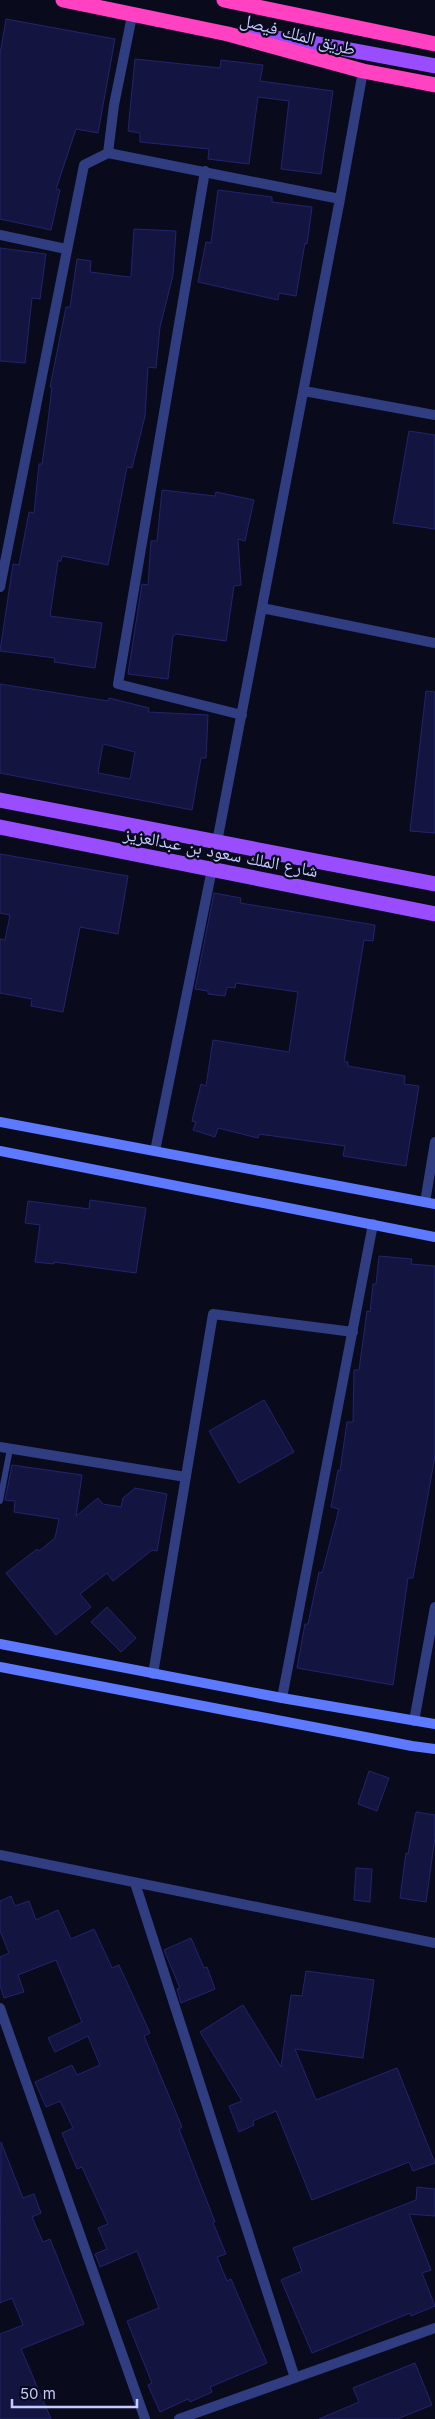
<svg xmlns="http://www.w3.org/2000/svg" width="435" height="2419" font-family="Inter,'Noto Naskh Arabic',sans-serif">
<rect width="100%" height="100%" fill="#0a0a1d"/>
<path fill="#141440" stroke="#23246e" fill-rule="evenodd" d="M6,19L115,39L98,133L76,129L56,189L60,190L51,230L0,219V54Z
M135,59L220,68L221,60L263,65L260,81L333,91L321,174L281,169L289,101L258,97L249,164L208,159L209,149L140,142V133L128,131Z
M218,190L272,197V202L312,207L307,244L305,243L296,296L279,293L278,300L198,282L206,242L211,243Z
M134,229L176,231L173,275L160,327L156,368L148,367L145,416L132,468L127,467L108,565L62,556L61,561H58L50,616L102,623L95,668L54,662L55,658L0,651L13,564L19,565L29,512L34,513L39,464H42L47,429L52,387H50L66,307H70L77,259L91,261L90,272L129,277L131,276Z
M0,248L46,254L40,299L32,298L25,363L0,361Z
M409,431L435,435V529L393,523Z
M162,490L215,496L216,492L254,500L245,541L238,539L241,585L234,586L226,641L176,634L173,636L168,679L128,674L142,584L148,585L151,541H157Z
M0,684L108,701L109,698L149,708L148,712L208,715L206,758H201L192,810L0,773ZM103,744L135,752L130,779L98,773Z
M426,691L435,692V833L410,831Z
M0,854L128,876L118,934L80,927L63,1012L31,1006L32,999L0,993V939L5,940L10,915L0,913Z
M214,893L241,898L240,903L375,925L373,941L364,940L344,1062H348V1066L405,1076L404,1084L419,1086L406,1166L343,1156L345,1146L259,1134L258,1138L218,1128L215,1137L193,1130L196,1122L192,1121L201,1084L206,1086L213,1040L289,1052L298,992L236,983L235,988L227,987L225,996L208,994V991L195,989Z
M90,1200L146,1208L136,1273L54,1262V1264L35,1262L40,1225L25,1223L28,1201L89,1209Z
M379,1256L412,1259L411,1264L435,1266V1456L413,1578H408L393,1685L297,1668L305,1624H308L319,1572L322,1573L339,1509L331,1507L338,1470L340,1471L347,1422H353L354,1370H359L367,1311L370,1312L373,1284H376Z
M264,1400L294,1452L239,1483L209,1431Z
M12,1465L82,1475L76,1516L98,1498L103,1504L121,1507L123,1498L135,1488L167,1494L157,1551L152,1550L113,1581L107,1573L80,1594L91,1607L56,1635L6,1573L37,1549L39,1551L55,1538L59,1519L14,1512L15,1501L5,1500Z
M107,1607L136,1638L121,1652L91,1622Z
M369,1771L389,1778L377,1811L358,1804Z
M416,1812L435,1815V1837L426,1902L400,1898L406,1853L408,1854Z
M356,1868L372,1869L370,1902L354,1900Z
M11,1896L15,1906L29,1901L36,1920L58,1910L71,1939L94,1929L112,1968L119,1965L150,2033L144,2036L182,2127L179,2129L215,2222L213,2223L226,2254L217,2257L227,2281L231,2279L267,2363L210,2387L212,2392L190,2402L188,2399L160,2412L148,2385L152,2383L127,2321L159,2308L137,2251L100,2267L95,2254L107,2249L98,2228L108,2224L82,2167L77,2169L62,2133L73,2128L60,2101L46,2107L35,2082L72,2065L77,2075L100,2065L88,2036L55,2052L48,2038L82,2022L56,1960L18,1975L24,1992L4,1998L0,1985V1957L9,1953L0,1931V1901Z
M191,1938L204,1968L207,1967L215,1989L181,2003L177,1989L180,1988L164,1950Z
M306,1971L374,1980L363,2058L295,2049L316,2100L397,2068L435,2163L413,2171L409,2162L312,2200L276,2111L253,2121L254,2125L239,2132L229,2106L242,2101L200,2032L243,2005L281,2067L291,1995L302,1996Z
M1,2142L23,2198L34,2194L41,2213L32,2217L43,2242L50,2239L84,2324L21,2349L51,2419H0V2334L23,2325L12,2298L0,2303Z
M417,2187L435,2189V2216L409,2214L431,2270L422,2273L435,2306L411,2316L410,2313L312,2353L281,2280L302,2271L293,2248L416,2200Z
M415,2363L432,2405L397,2419H319L359,2402L353,2388Z"/>
<g fill="none" stroke-linecap="round" stroke-linejoin="round">
<path stroke="#303d81" stroke-width="6" d="M0,1501L10,1449"/>
<path stroke="#303d81" stroke-width="10" d="M108,153L114,105L132,16
M205,171L118,684L242,715
M0,235L66,249
M304,391L435,415
M0,587L84,165L108,153L340,199
M262,608L435,643
M217,842L340,199L363,71
M155,1151L212,869
M425,1202L435,1142
M0,1447L186,1477
M153,1674L213,1314L353,1332
M282,1698L373,1224
M414,1721L435,1607
M0,1855L435,1943
M135,1883L295,2378
M0,2008L145,2419
M179,2419L435,2328"/>
<path stroke="#5d79ff" stroke-width="10" d="M0,1122L435,1204
M0,1151L435,1237
M0,1644L282,1698L435,1724
M0,1667L412,1746L435,1749"/>
<path stroke="#994dff" stroke-width="15" d="M249,36L297,40L435,66
M0,800L435,884
M0,827L435,914"/>
<path stroke="#ff41c2" stroke-width="15" d="M63,0L228,34L363,71L435,85
M224,0L435,44"/>
</g>
<g text-anchor="middle" dominant-baseline="central" stroke-width="4.5" stroke-linejoin="round" paint-order="stroke">
<g font-size="18" fill="#c6cbff" stroke="#0a0a1d">
<text transform="translate(298 34) rotate(15)">طريق الملك فيصل</text>
<text transform="translate(221 852) rotate(11)">شارع الملك سعود بن عبدالعزيز</text>
</g>
</g>
<path d="M12 2399v8h125v-8" fill="none" stroke="#c6cbff" stroke-width="2.5"/>
<text x="20" y="2399" font-size="15" fill="#c6cbff" stroke="#0a0a1d" stroke-width="4" paint-order="stroke">50 m</text>
</svg>
